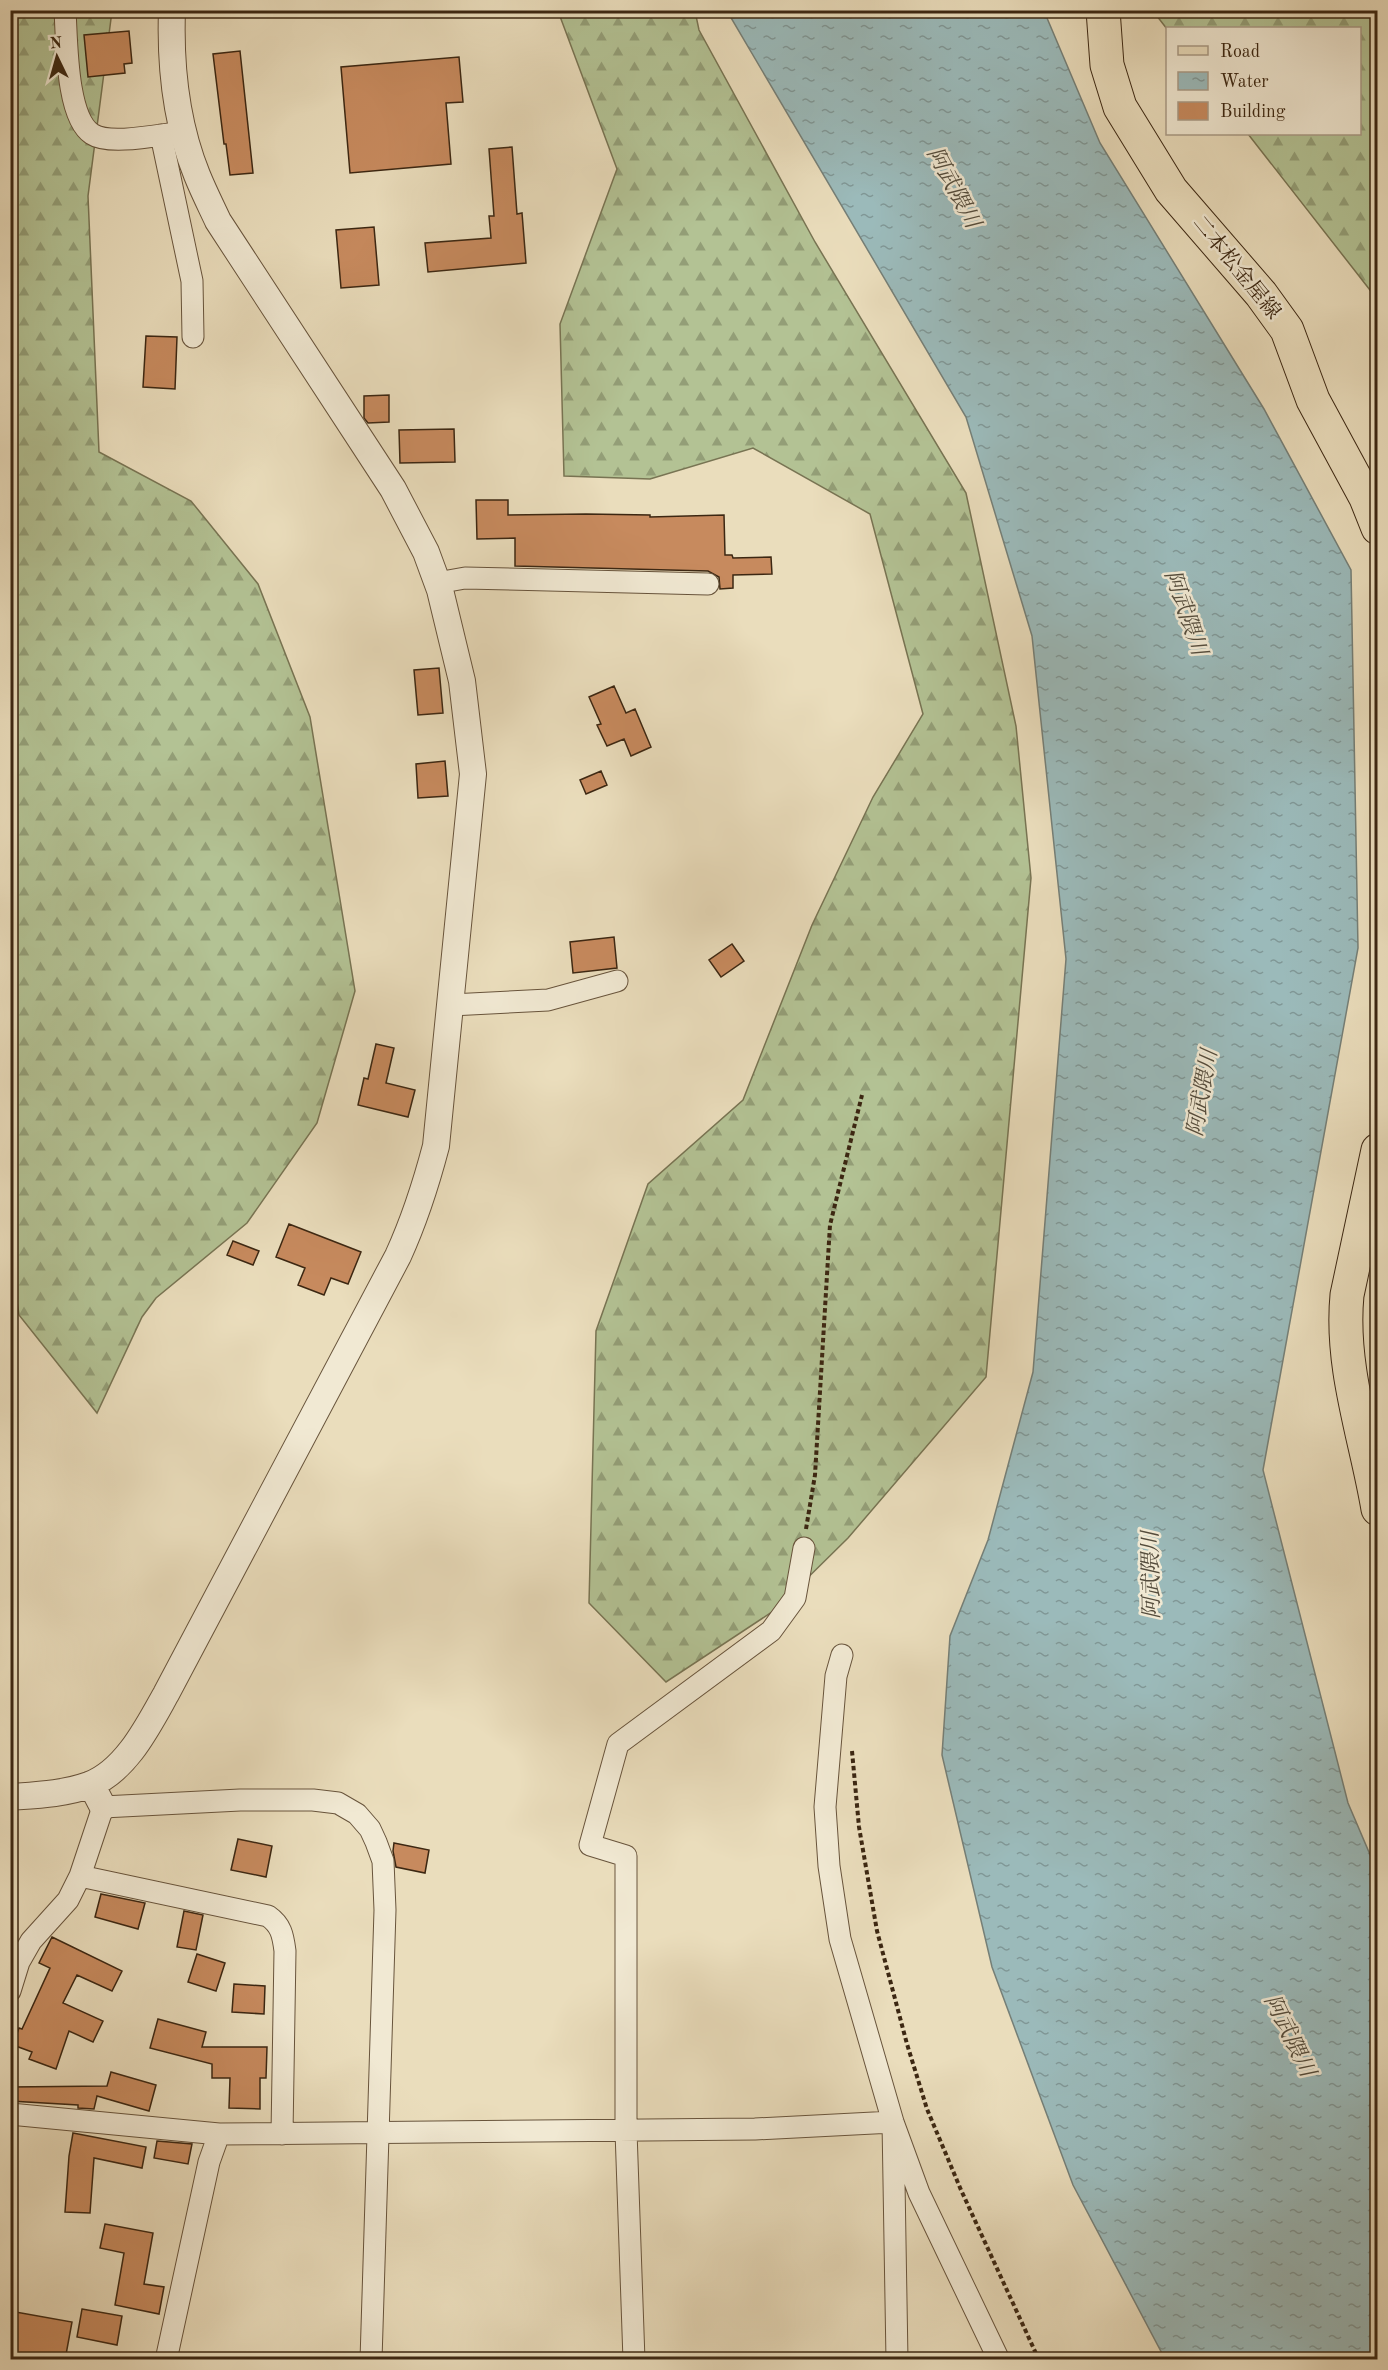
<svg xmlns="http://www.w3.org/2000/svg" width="1388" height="2370" font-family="'Old Standard TT','Noto Serif JP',serif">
<defs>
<pattern id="forest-firs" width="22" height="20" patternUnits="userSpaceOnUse" patternTransform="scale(1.5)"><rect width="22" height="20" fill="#b3c294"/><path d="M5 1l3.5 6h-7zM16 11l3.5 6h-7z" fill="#939e77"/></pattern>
<pattern id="water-ripples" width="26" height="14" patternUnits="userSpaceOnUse" patternTransform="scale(1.5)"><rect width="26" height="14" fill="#9bbaba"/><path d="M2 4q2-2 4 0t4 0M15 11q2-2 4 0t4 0" fill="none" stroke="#809796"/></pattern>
</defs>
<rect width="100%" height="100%" fill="#eaddbc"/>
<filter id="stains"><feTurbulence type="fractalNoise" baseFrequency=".00333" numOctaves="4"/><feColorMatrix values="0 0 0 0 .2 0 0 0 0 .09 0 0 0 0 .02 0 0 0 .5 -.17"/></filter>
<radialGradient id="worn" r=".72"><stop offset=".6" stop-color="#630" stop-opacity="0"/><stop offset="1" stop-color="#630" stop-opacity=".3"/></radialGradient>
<path fill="url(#forest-firs)" stroke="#787453" stroke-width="1.5" d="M10,11H112L88,196L99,452L191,501L258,584L310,717L355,991L317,1123L247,1223L156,1298L142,1317L97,1413L19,1315L10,1253Z
M558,11H695L699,30L815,242L966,493L1016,726L1031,878L986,1377L848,1538L775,1610L666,1682L589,1603L596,1331L648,1184L743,1100L812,925L873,797L923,714L870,514L753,448L650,479L564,476L560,324L617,169Z
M1153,11H1377V299L1248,134H1360V28L1167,29Z"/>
<path fill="url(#water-ripples)" stroke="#757f77" stroke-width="1.5" d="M727,11H1044L1100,143L1264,409L1351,570L1358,948L1263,1470L1348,1803L1377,1871V2359H1165L1073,2185L992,1967L942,1755L950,1636L988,1540L1033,1372L1066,959L1032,636L966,417Z"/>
<path fill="#c78a5e" stroke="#3c2712" stroke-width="1.5" d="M129,31L132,63L124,64L125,73L88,77L84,35Z
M240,51L253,173L230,175L226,144H224L213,54Z
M459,57L463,102L446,103L451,164L350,173L341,67Z
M512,147L517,214L522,213L526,263L428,272L425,243L491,238L489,216H494L489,149Z
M374,227L379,285L341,288L336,230Z
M146,336L177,337L175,389L143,387Z
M389,395V422L368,423L364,418V396Z
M454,429L455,462L400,463L399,430Z
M476,500H508V515L586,514L650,515V517L724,515L725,555H732L733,558L771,557L772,574L733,575V588L720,589L719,577L708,571L515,566V538L477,539Z
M439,668L443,713L418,715L414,670Z
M614,686L626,713L635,709L651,747L631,756L624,739L607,746L597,725L601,724L589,697Z
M445,761L448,796L418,798L416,764Z
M601,771L607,785L586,794L580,780Z
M614,937L617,968L573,973L570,942Z
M732,944L744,961L721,977L709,960Z
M376,1044L394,1048L386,1083L415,1090L408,1117L358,1105L364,1078L368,1079Z
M289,1224L361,1252L348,1284L331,1278L324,1295L298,1285L305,1268L276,1257Z
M233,1241L259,1251L253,1265L227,1255Z
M238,1839L272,1846L266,1877L231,1870Z
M394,1843L429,1850L425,1873L396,1867L393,1851Z
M101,1894L145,1903L138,1929L95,1917Z
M184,1911L203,1915L196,1950L177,1947Z
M52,1937L122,1971L112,1991L77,1975L63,2003L103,2021L93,2042L69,2031L56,2069L29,2059L32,2052L13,2045L19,2028L22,2029L50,1968L39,1963Z
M197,1954L225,1963L216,1991L188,1982Z
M234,1984L265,1986L264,2014L232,2012Z
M158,2019L206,2032L202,2047H267L266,2078H260V2109L229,2108L230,2078H212V2064L150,2048Z
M111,2072L156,2085L149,2111L97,2096L94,2109L78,2108V2105L10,2101V2087L107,2086Z
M73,2133L146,2147L142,2168L94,2158L90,2213L65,2212L69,2156Z
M157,2141L192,2144L188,2164L154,2158Z
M105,2224L153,2233L144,2284L164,2287L159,2314L115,2305L124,2253L100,2248Z
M82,2309L122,2316L117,2345L77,2337Z
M10,2311L72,2322L65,2360H10Z"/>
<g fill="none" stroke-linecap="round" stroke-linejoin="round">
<defs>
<path id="minor" d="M65,11C67,40 66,117 92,134C110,146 162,134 184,132
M161,135L192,281L193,337
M437,583L465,578L708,584
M451,1005L548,1000L617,981
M842,1655L836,1676L825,1807L829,1866L840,1939L893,2122L919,2193L999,2360
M80,1876L268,1916C281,1925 283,1935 285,1951L282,2134
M10,1991L19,1962L31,1941L68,1900L80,1876L103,1807L240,1800H313L338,1803L357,1814L370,1829L376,1842L383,1861L385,1910L371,2360
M10,2114L219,2134L755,2129L893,2122L897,2360
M166,2360L209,2162L219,2134
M634,2360L626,2131V1856L590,1845L618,1744L771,1631L795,1598L804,1548"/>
<path id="tertiary" d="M91,1784L103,1807
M10,1797C37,1795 64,1794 89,1785C126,1771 148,1726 166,1694L398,1256C414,1221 426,1184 436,1146L473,774L462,681L440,590L426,552L393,489L218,221C211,206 203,190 197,175C176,123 170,66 172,10"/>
<path id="primary" d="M1103,10L1107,65L1120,107L1171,190L1261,294L1287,330L1313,400L1366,498L1378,528
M1378,1150L1347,1295C1340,1368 1366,1438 1378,1509"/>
</defs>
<use href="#minor" stroke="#68543c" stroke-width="23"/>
<use href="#tertiary" stroke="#68543c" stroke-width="28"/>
<use href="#primary" stroke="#3c2712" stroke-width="35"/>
<path stroke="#3c2712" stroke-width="4" stroke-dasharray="4.5 3" stroke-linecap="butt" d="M806,1529L815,1475L830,1225L862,1095
M852,1751L859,1827L877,1931L907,2044L927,2109L961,2190L1039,2360"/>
<use href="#minor" stroke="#f1e9d3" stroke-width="21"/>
<use href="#tertiary" stroke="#f1e9d3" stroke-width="26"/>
<use href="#primary" stroke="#eaddbc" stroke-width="33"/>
</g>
<g text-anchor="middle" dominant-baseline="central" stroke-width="5" stroke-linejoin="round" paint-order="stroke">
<g font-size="21" fill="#3c2712" stroke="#f1e9d3">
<text transform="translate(1236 268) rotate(51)">二本松金屋線</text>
</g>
<g font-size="22" font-style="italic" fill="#544c3c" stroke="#f1e9d3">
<text transform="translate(953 188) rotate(62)">阿武隈川</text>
<text transform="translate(1185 613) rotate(71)">阿武隈川</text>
<text transform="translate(1203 1093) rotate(-80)">阿武隈川</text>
<text transform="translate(1152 1575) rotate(-91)">阿武隈川</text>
<text transform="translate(1289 2036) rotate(64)">阿武隈川</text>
</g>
</g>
<rect width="1388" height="2370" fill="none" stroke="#eaddbc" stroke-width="36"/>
<rect x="12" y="12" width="1364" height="2346" fill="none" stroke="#3c2712" stroke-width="3"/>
<rect x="18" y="18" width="1352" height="2334" fill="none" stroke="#3c2712" stroke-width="1.5"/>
<rect x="1166" y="27" width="195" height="108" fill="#f1e9d3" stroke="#a99b86" stroke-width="1.5"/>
<rect x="1178" y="46" width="30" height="9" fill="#eaddbc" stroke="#a99b86" stroke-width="1.5"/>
<text x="1220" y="57" font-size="18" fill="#3c2712">Road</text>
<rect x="1178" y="72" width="30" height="18" fill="url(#water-ripples)" stroke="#a99b86" stroke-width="1.5"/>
<text x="1220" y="87" font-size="18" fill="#3c2712">Water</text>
<rect x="1178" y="102" width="30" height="18" fill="#c78a5e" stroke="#a99b86" stroke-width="1.5"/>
<text x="1220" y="117" font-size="18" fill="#3c2712">Building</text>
<g transform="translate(57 57) rotate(355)" stroke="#f1e9d3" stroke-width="4.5" paint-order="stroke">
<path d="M0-4.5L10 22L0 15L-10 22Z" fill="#3c2712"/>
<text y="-9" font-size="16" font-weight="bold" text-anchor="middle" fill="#3c2712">N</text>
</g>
<rect width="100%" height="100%" filter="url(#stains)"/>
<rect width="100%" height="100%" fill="url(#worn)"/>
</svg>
